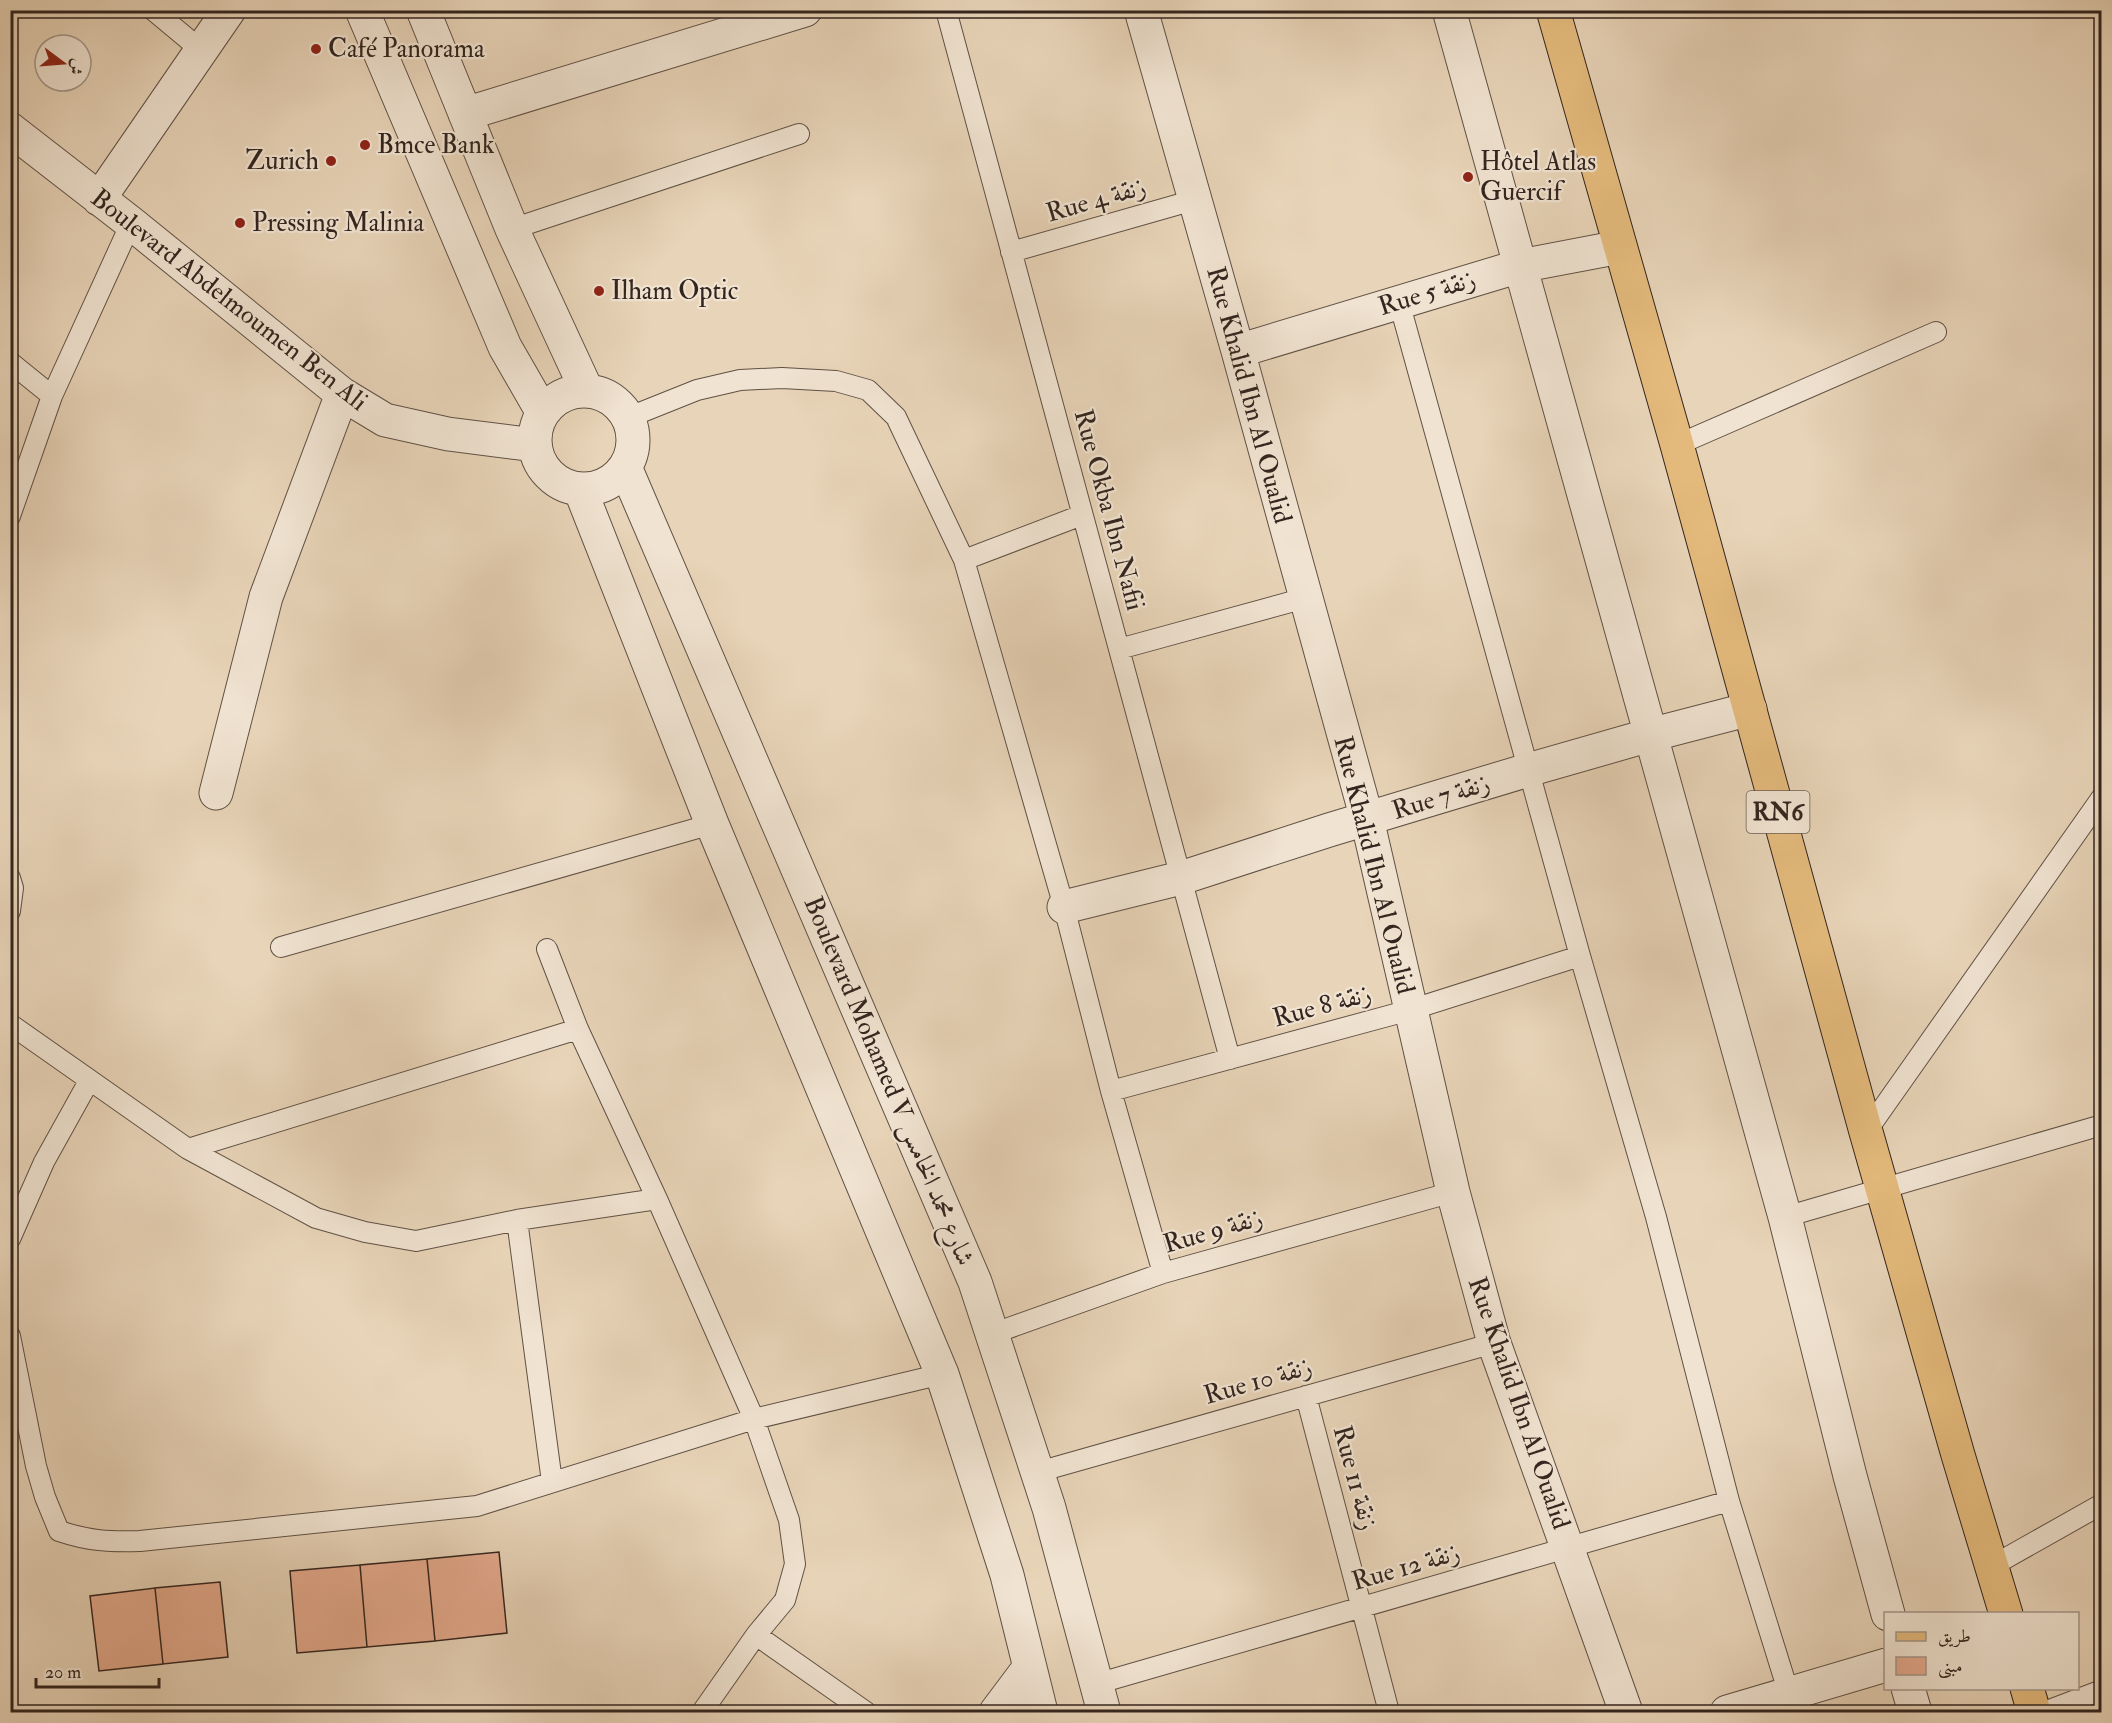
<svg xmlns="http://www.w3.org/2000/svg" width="2112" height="1723" font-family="'IM FELL Double Pica',Amiri,serif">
<rect width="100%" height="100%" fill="#e8d4b8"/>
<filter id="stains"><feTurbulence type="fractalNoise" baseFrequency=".00333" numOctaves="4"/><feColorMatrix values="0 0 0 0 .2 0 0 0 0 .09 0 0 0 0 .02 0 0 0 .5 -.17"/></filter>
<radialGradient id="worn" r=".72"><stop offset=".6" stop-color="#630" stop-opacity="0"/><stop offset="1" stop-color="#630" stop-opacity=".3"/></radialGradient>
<path fill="#e5aa8d" stroke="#33251f" stroke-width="1.5" d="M499,1552L507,1633L435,1641L427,1559Z
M427,1559L435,1641L367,1647L360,1565Z
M360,1565L367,1647L297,1653L290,1571Z
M220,1582L228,1657L163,1664L155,1588Z
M155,1588L163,1664L99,1671L90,1596Z"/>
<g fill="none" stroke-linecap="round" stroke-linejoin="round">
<defs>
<path id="lane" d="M153,10L201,50
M946,10L1230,1059
M512,229L799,134
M1011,252L1194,200
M1399,302L1580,956L1656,1217L1729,1501L1789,1694
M10,362L52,396
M627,418L697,390L740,380L782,378L836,381L868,390L896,417L964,560L1064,907L1111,1091L1163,1273
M1677,445L1936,332
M10,516L52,396L131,223
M964,560L1082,515
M1119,649L1305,598
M10,878L13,888L10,911
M281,947L712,824
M547,949L578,1029L657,1199L754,1419L789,1520L795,1564L785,1600L756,1635L702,1712
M10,1024L188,1149L316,1218L365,1232L416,1241L517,1220L657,1199
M1111,1091L1410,1010L1580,956
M1866,1132L2102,797
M188,1149L578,1029
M1785,1217L2102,1125
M517,1220L552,1482
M10,1239L44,1162L89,1081
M992,1334L1163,1273L1453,1192
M10,1336L36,1466L45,1497L59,1531C89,1541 109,1542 140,1541L477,1506L754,1419L942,1374
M1306,1396L1389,1712
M1038,1472L1494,1343
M1992,1566L2102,1504
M756,1635L866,1712
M1096,1684L1729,1501
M2044,1712L2102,1690"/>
<path id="street" d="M362,10L505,347L543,413
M423,10L512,229L587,391
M1141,10L1238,351L1367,819L1453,1192L1494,1343L1626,1712
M1449,10L1785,1217L1850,1476L1888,1614
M465,114L805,10
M10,129L131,223L342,394L385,420L448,434L535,445
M99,199L229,10
M1238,351L1520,266L1620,247
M535 440a49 49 0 1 1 98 0a49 49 0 1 1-98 0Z
M625,467L975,1282L1049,1508L1104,1712
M580,489L712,824L942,1374L1007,1575L1041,1712
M216,793L266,597L342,394
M1064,907L1181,878L1329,830L1528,770L1650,735L1750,709
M1908,1688L1915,1712
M996,1712L1029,1668
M1727,1712L1886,1665"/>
<path id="primary" d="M1553,10L1677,445L1866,1132L1958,1455L2006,1614
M2027,1688L2034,1712"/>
</defs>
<use href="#lane" stroke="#605145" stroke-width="22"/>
<use href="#street" stroke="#605145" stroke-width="35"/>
<use href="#primary" stroke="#33251f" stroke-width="35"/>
<use href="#lane" stroke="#f0e3d1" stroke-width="20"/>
<use href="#street" stroke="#f0e3d1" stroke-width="33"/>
<use href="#primary" stroke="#e4ba7c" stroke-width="33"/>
</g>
<g fill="#8f2418" stroke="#f0e3d1" stroke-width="2">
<circle cx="316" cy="49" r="6"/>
<circle cx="365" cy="145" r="6"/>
<circle cx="331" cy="161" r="6"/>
<circle cx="1468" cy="177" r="6"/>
<circle cx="240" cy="223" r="6"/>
<circle cx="599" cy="291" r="6"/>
</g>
<g text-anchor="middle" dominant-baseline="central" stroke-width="4.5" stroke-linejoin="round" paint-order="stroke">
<rect fill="#f0e3d1" stroke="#6c5e54" stroke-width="1.5" x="1746.5" y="791" width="63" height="42" rx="4.5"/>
<g font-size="24" font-weight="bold" fill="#33251f">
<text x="1778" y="812">RN6</text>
</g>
<g font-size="26" fill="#33251f" stroke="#f0e3d1" text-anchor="start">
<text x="328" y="49">Café Panorama</text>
<text x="377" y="145">Bmce Bank</text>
<text x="319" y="161" text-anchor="end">Zurich</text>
<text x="1480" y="162">Hôtel Atlas<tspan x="1480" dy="30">Guercif</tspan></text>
<text x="252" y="223">Pressing Malinia</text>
<text x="611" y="291">Ilham Optic</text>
</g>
<g font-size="26" fill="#33251f" stroke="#f0e3d1">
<text transform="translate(1096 200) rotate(-16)">Rue 4 زنقة</text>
<text transform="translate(1427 293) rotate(-17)">Rue 5 زنقة</text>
<text transform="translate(229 300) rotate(38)">Boulevard Abdelmoumen Ben Ali</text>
<text transform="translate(1249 395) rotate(75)">Rue Khalid Ibn Al Oualid</text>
<text transform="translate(1109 510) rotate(75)">Rue Okba Ibn Nafii</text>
<text transform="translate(1441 797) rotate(-17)">Rue 7 زنقة</text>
<text transform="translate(1374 865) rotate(76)">Rue Khalid Ibn Al Oualid</text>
<text transform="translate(1322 1006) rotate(-15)">Rue 8 زنقة</text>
<text transform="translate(889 1081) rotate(67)">Boulevard Mohamed V شارع محمد الخامس</text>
<text transform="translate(1213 1231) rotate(-16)">Rue 9 زنقة</text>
<text transform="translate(1258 1381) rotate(-16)">Rue 10 زنقة</text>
<text transform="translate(1519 1403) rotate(71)">Rue Khalid Ibn Al Oualid</text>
<text transform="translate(1355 1478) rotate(75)">Rue 11 زنقة</text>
<text transform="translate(1406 1567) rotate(-16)">Rue 12 زنقة</text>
</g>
</g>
<rect width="2112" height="1723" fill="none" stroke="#e8d4b8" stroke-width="36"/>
<rect x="12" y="12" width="2088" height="1699" fill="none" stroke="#33251f" stroke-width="3"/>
<rect x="18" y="18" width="2076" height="1687" fill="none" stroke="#33251f" stroke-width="1.5"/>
<rect x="1884" y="1612" width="195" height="78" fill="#f0e3d1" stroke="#a4978a" stroke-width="1.5"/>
<rect x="1896" y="1632" width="30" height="9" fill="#e4ba7c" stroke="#a4978a" stroke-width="1.5"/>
<text x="1938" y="1642" font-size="18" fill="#33251f">طريق</text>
<rect x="1896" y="1657" width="30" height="18" fill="#e5aa8d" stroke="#a4978a" stroke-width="1.5"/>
<text x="1938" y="1672" font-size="18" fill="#33251f">مبنى</text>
<g transform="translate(63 63) rotate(106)"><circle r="28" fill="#f0e3d1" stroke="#a4978a" stroke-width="1.5"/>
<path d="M0-4.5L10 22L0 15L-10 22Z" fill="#8f2418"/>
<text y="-9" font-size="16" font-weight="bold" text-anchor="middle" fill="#33251f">ش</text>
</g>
<path d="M36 1678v9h123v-9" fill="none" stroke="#33251f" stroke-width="3"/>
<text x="45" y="1678" font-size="18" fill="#33251f" stroke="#f0e3d1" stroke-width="4.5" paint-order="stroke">20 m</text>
<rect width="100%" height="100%" filter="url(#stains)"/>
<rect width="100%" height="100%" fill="url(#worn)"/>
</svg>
